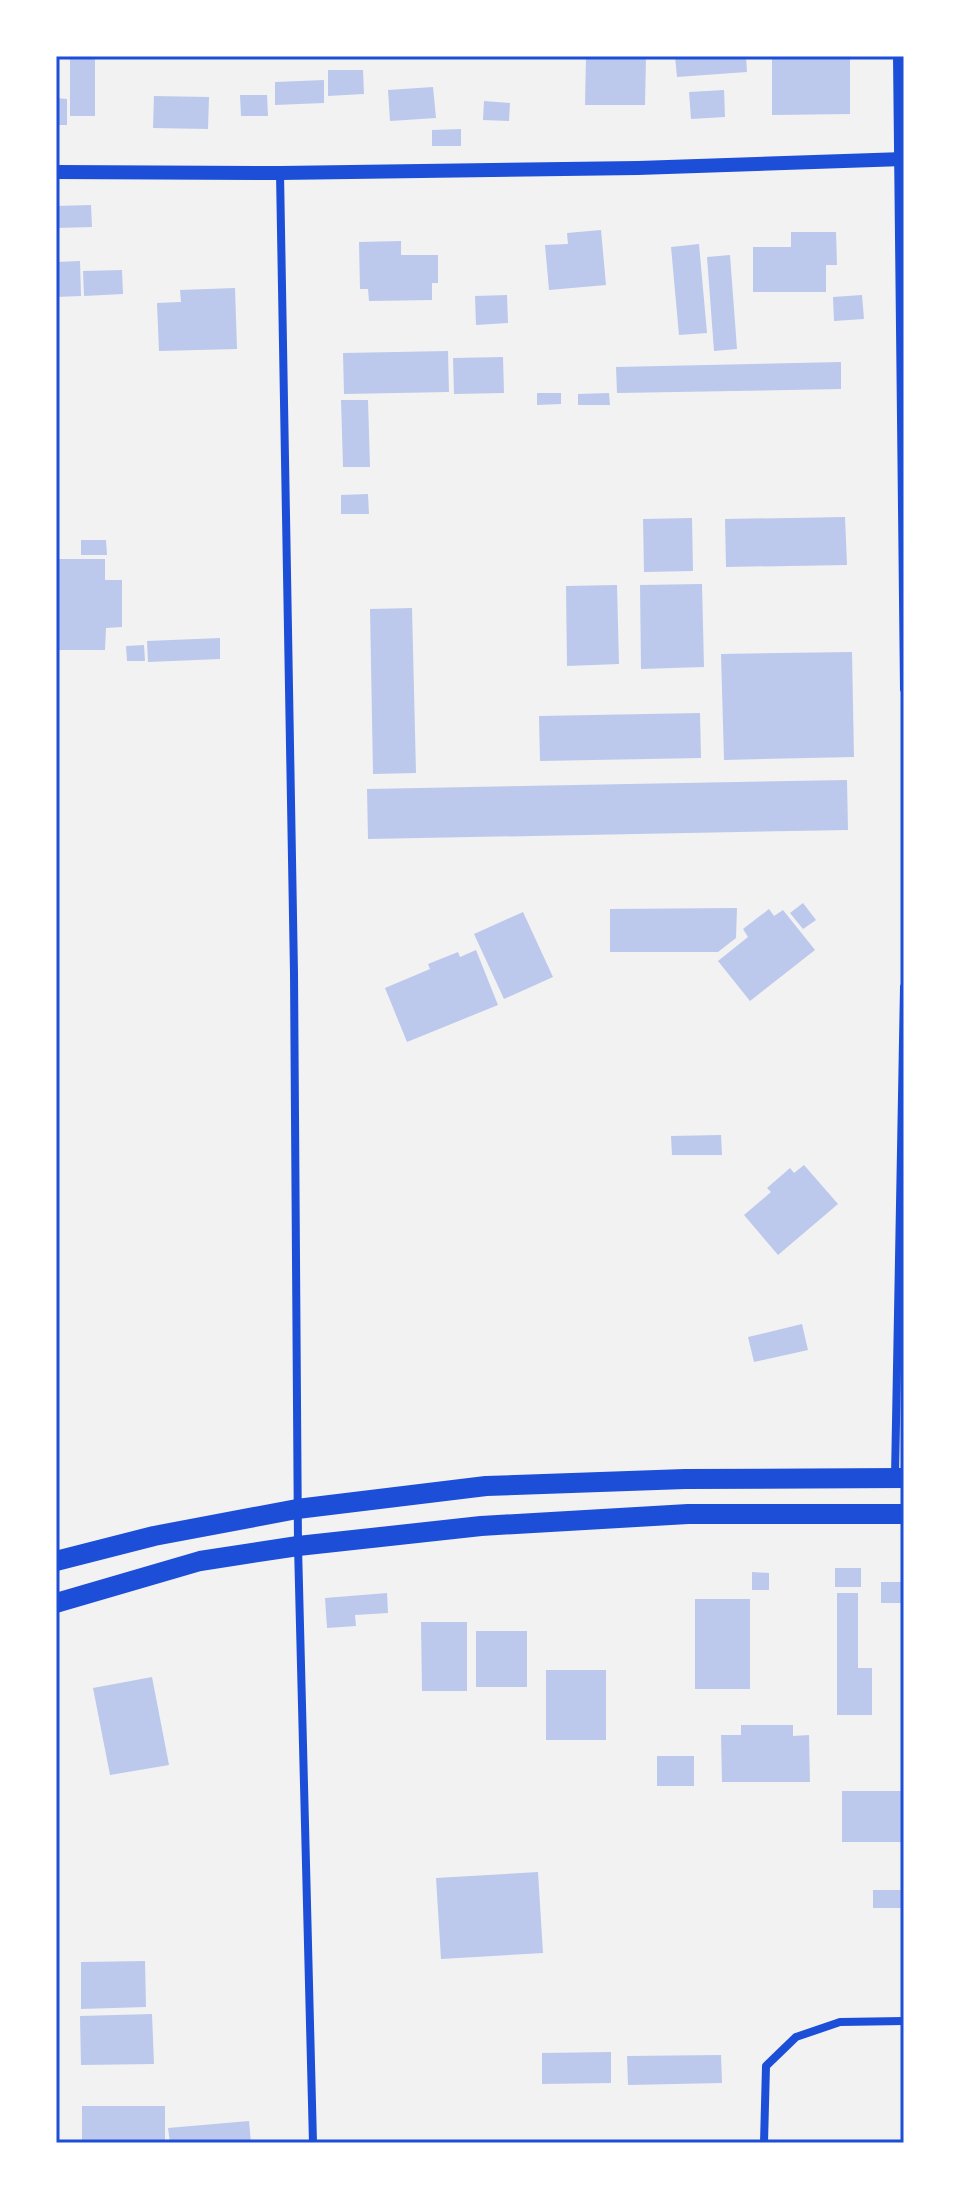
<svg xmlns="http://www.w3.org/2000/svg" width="960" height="2199" font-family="'Golos Text',sans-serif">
<rect width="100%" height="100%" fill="#f2f2f2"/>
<path fill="#bdc9ec" d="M70,56H95V116H70Z
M586,56H646L645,105H585Z
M675,56H746L747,72L677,77Z
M772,56H850V114L772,115Z
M328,70H363L364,94L328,96Z
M324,80V103L275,105V82Z
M433,87L436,118L390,121L388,90Z
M724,90L725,117L691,119L689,92Z
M240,95H267L268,116H241Z
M154,96L209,97L208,129L153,128Z
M56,98L67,99V125H56Z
M484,101L510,103L509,121L483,120Z
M461,129V146H432V130Z
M91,205L92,227L56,228V206Z
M601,230L606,285L549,290L545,245L568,244L567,233Z
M791,232H836L837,265H826V292H753V247H791Z
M401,241V255H438V283H432V300L369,301L368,289H360L359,242Z
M699,244L707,333L679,335L671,247Z
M730,255L737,349L714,351L707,257Z
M80,261L81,296L56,297V262Z
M122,270L123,294L84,296L83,271Z
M235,288L237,349L159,351L157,303L181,302L180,290Z
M507,295L508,323L476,325L475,296Z
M862,295L864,319L834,321L833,297Z
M448,351L449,392L344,394L343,353Z
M503,357L504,393L454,394L453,358Z
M841,362V389L617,393L616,367Z
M537,393H561V404L537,405Z
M609,393L610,405H578V394Z
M341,400H368L370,467H343Z
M368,494L369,514H341V495Z
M845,517L847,565L726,567L725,519Z
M692,518L693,571L644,572L643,519Z
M81,540H106L107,555H81Z
M59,559H105V580H122V627L106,628L105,650H59Z
M702,584L704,667L641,669L640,585Z
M617,585L619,664L567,666L566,586Z
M412,608L416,773L373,774L370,609Z
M220,638V659L148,662L147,641Z
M144,645L145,661H127L126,646Z
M852,652L854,757L724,760L721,654Z
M700,713L701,758L540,761L539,716Z
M847,780L848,830L368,839L367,789Z
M803,903L816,920L803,929L790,913Z
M737,908L736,938L718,952H610V909Z
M769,909L774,916L783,910L815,950L750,1001L718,961L748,937L743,929Z
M523,912L553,977L504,999L474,934Z
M476,950L498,1005L407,1042L385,988L430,969L428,964L458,952L460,957Z
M721,1135L722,1155H672L671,1136Z
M804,1165L838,1204L778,1255L744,1215L771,1192L767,1188L790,1168L794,1173Z
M802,1324L808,1350L754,1362L748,1337Z
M835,1568H861V1587H835Z
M752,1572L769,1573V1590H752Z
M881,1582H904V1603H881Z
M387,1593L388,1613L355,1615L356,1626L327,1628L325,1598Z
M837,1593H858V1668H872V1715H837Z
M695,1599H750V1689H695Z
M421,1622H467V1691H422Z
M476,1631H527V1687H476Z
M546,1670H606V1740H546Z
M152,1677L169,1765L110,1775L93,1688Z
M741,1725H793V1736L809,1735L810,1782H722L721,1735H741Z
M657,1756H694V1786H657Z
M842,1791H904V1842H842Z
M538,1872L543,1953L441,1959L436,1878Z
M873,1890H904V1908H873Z
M145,1961L146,2007L81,2009V1962Z
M152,2014L154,2064L81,2065L80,2016Z
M611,2052V2083L542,2084V2053Z
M721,2055L722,2083L628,2085L627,2056Z
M82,2106H165V2143H82Z
M249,2121L251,2143H170L168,2128Z"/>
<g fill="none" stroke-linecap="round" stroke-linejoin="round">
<path stroke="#1d4ed8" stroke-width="8" d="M897,56L904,689
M280,173L294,973L298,1546L313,2143
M895,1477L904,987
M764,2143L766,2066L796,2037L840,2022L904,2021"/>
<path stroke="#1d4ed8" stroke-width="14" d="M56,172L280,173L638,168L904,159"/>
<path stroke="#1d4ed8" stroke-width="20" d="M56,1561L154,1536L297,1509L486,1486L685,1479L904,1478
M56,1603L200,1561L298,1546L481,1526L688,1514H904"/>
</g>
<rect width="960" height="2199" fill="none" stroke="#ffffff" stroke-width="116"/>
<rect x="58" y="58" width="844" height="2083" fill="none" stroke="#1d4ed8" stroke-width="3"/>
</svg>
